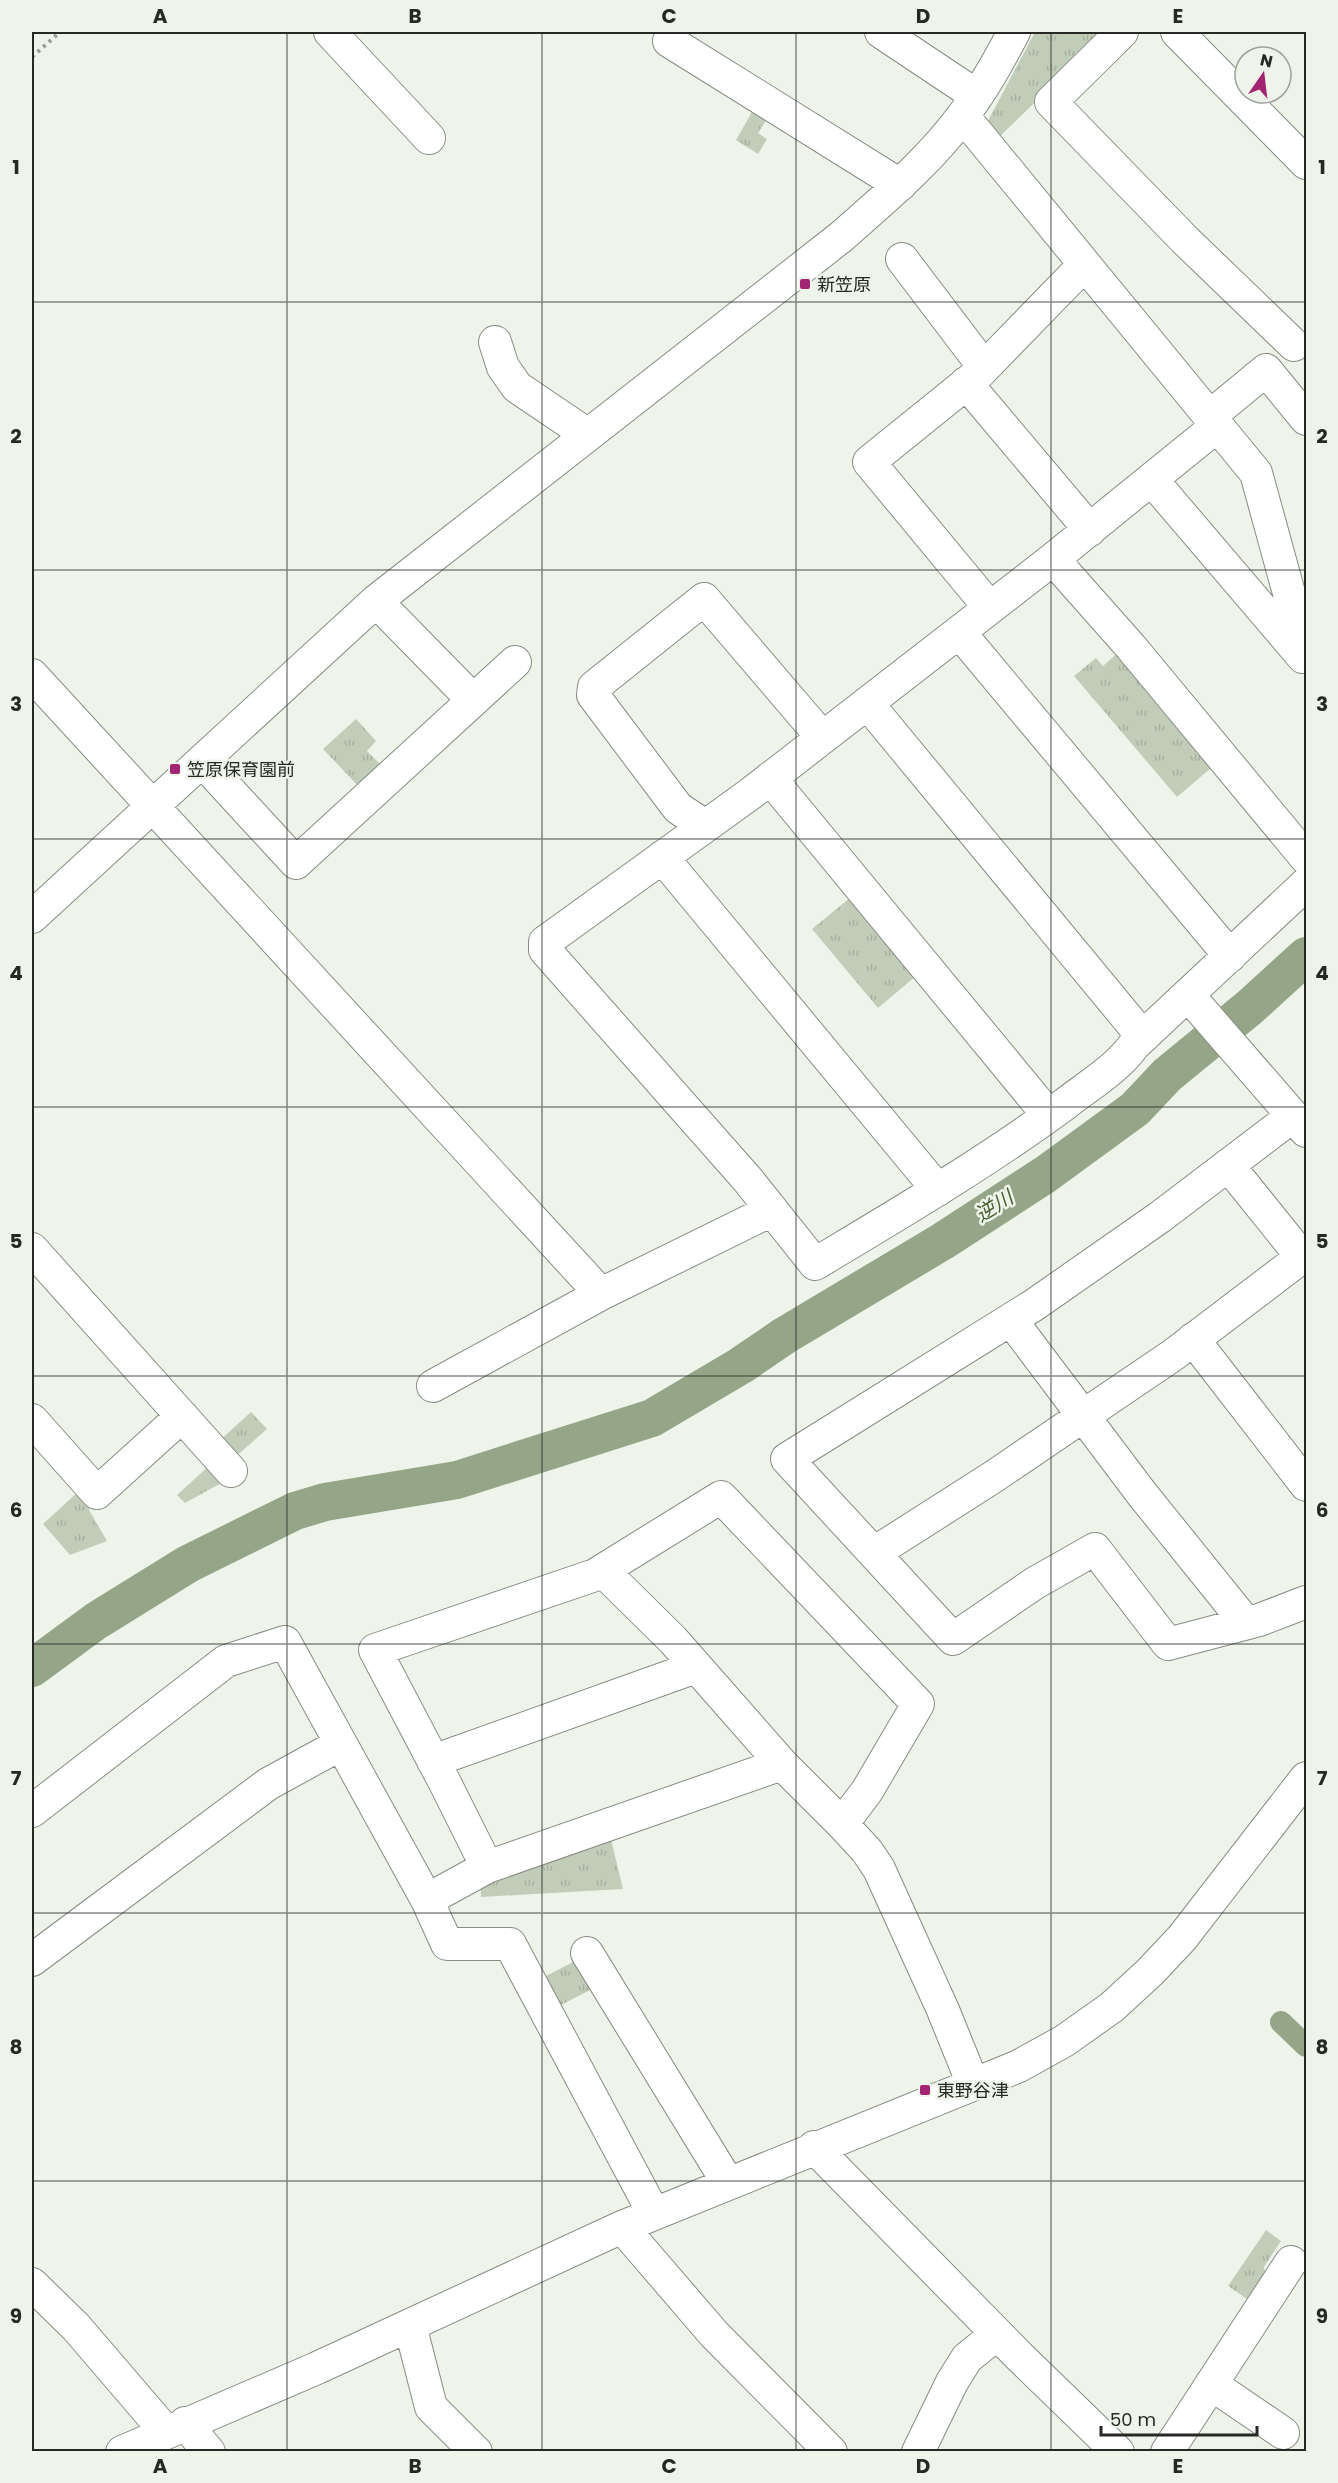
<svg xmlns="http://www.w3.org/2000/svg" width="1338" height="2483" font-family="Poppins,'Noto Sans JP',sans-serif">
<defs>
<pattern id="grass-tufts" width="24" height="20" patternUnits="userSpaceOnUse" patternTransform="scale(1.5)"><rect width="24" height="20" fill="#c1cdb9"/><path d="M3 7l-1-3M5 7V3M7 7l1-3M15 17l-1-3M17 17v-4M19 17l1-3" fill="none" stroke="#a6b09f"/></pattern>
</defs>
<rect width="100%" height="100%" fill="#eef4ea"/>
<path fill="url(#grass-tufts)" d="M1035,32H1107L991,145L982,132Z
M756,105L771,113L758,133L767,139L758,154L736,140Z
M1122,649L1218,762L1177,797L1074,676L1096,658L1103,666Z
M356,719L376,741L367,751L384,768L362,790L323,749Z
M856,893L922,971L878,1008L812,929Z
M251,1412L267,1429L234,1458L219,1441Z
M211,1464L225,1481L185,1503L177,1495Z
M79,1491L91,1503L89,1510L107,1541L70,1555L43,1524Z
M609,1831L623,1889L481,1897L480,1879Z
M575,1961L590,1990L559,2006L544,1977Z
M1266,2230L1281,2241L1264,2267L1267,2282L1253,2303L1228,2286Z"/>
<g fill="none" stroke-linecap="round" stroke-linejoin="round">
<path stroke="#95a688" stroke-width="22" d="M1281,2022L1306,2046"/>
<path stroke="#95a688" stroke-width="38" d="M32,1668L96,1621L188,1564L295,1511L325,1502L457,1480L652,1418L740,1366L784,1336L943,1241L1046,1174L1135,1109L1167,1075L1250,1007L1306,956"/>
<defs>
<path id="minor" d="M330,32L429,138
M881,32L977,96
M1122,32L1051,102L1185,240L1294,345
M1177,32L1306,163
M669,41L900,185
M963,116L1256,473L1306,655
M902,259L984,367
M495,342L503,367L517,387L588,435
M966,383L1090,530
M1209,417L1266,370L1306,419
M1217,426L1053,559L750,794L545,942V950L748,1180L815,1264C900,1213 985,1163 1065,1104C1088,1086 1118,1068 1134,1045L1306,884
M1152,480L1303,657
M1053,559L1131,647L1306,858
M376,601L473,700
M990,608L869,462L978,374L1084,265
M959,632L1230,956
M32,675L601,1294
M867,703L1143,1037
M202,761L296,863L515,662
M770,778L1049,1116
M705,826L678,808L593,695L594,687L704,599L822,737
M662,857L938,1190
M32,917L376,601L841,237C884,199 930,161 964,114C984,88 999,60 1014,32
M1188,995L1306,1131
M1293,1116L1160,1217L1034,1305L787,1459L953,1639L1035,1583L1095,1549L1168,1644L1259,1620L1306,1602
M32,1249L231,1471
M1011,1320L1142,1494L1246,1623
M1193,1339L1306,1485
M433,1386L601,1294L772,1210
M32,1420L97,1493L182,1416
M874,1553L993,1477L1173,1355L1302,1257L1228,1165
M603,1571L673,1640L782,1764
M433,1761L696,1667
M32,1811L226,1661L285,1642L427,1900L447,1944H510L654,2214
M842,1824L782,1764L487,1867L445,1783L375,1650L595,1575L721,1497L918,1704L867,1791L842,1824L867,1851L879,1869L943,2010L973,2084
M427,1900L487,1867
M587,1953L728,2183
M32,1960L268,1784L341,1744
M814,2147L1020,2357L1118,2452
M622,2227L714,2334L831,2452
M32,2284L76,2327L166,2432
M410,2325L431,2407L476,2452
M1211,2384L1283,2433
M185,2423L209,2452
M122,2452L317,2368L622,2227L1019,2066L1064,2041L1112,2007L1150,1972L1182,1938L1306,1778
M918,2452L952,2382L967,2358L997,2334
M1167,2452L1291,2262"/>
</defs>
<use href="#minor" stroke="#878c83" stroke-width="34"/>
<path stroke="#999d96" stroke-width="4" stroke-dasharray="3 4.5" stroke-linecap="butt" d="M32,57L60,32"/>
<use href="#minor" stroke="#fff" stroke-width="32"/>
</g>
<path fill="none" stroke="#262824" stroke-width="1.5" stroke-opacity="0.55" d="M287,32V2452M542,32V2452M796,32V2452M1051,32V2452M32,302H1306M32,570H1306M32,839H1306M32,1107H1306M32,1376H1306M32,1644H1306M32,1913H1306M32,2181H1306"/>
<g fill="#a42474" stroke="#eef4ea" stroke-width="2">
<rect x="799" y="278" width="12" height="12" rx="3"/>
<rect x="169" y="763" width="12" height="12" rx="3"/>
<rect x="919" y="2084" width="12" height="12" rx="3"/>
</g>
<g text-anchor="middle" dominant-baseline="central" stroke-width="5" stroke-linejoin="round" paint-order="stroke">
<g font-size="18" fill="#262824" stroke="#eef4ea" text-anchor="start">
<text x="817" y="284">新笠原</text>
<text x="187" y="769">笠原保育園前</text>
<text x="937" y="2090">東野谷津</text>
</g>
<g font-size="20" font-style="italic" fill="#465f31" stroke="#eef4ea">
<text transform="translate(994 1206) rotate(-32)">逆川</text>
</g>
</g>
<rect width="1338" height="2483" fill="none" stroke="#eef4ea" stroke-width="66"/>
<g transform="translate(1263 75) rotate(14)"><circle r="28" fill="#eef4ea" stroke="#9ea29b" stroke-width="1.5"/>
<path d="M0-4.5L10 22L0 15L-10 22Z" fill="#a42474"/>
<text y="-9" font-size="16" font-weight="bold" text-anchor="middle" fill="#262824">N</text>
</g>
<path d="M1101 2426v9h156v-9" fill="none" stroke="#262824" stroke-width="3"/>
<text x="1110" y="2426" font-size="18" fill="#262824" stroke="#eef4ea" stroke-width="4.5" paint-order="stroke">50 m</text>
<rect x="33" y="33" width="1272" height="2417" fill="none" stroke="#262824" stroke-width="2"/>
<g font-size="20" text-anchor="middle" font-weight="bold" fill="#262824">
<text x="160" y="23">A</text>
<text x="415" y="23">B</text>
<text x="669" y="23">C</text>
<text x="923" y="23">D</text>
<text x="1178" y="23">E</text>
<text x="16" y="174">1</text>
<text x="1322" y="174">1</text>
<text x="16" y="443">2</text>
<text x="1322" y="443">2</text>
<text x="16" y="711">3</text>
<text x="1322" y="711">3</text>
<text x="16" y="980">4</text>
<text x="1322" y="980">4</text>
<text x="16" y="1248">5</text>
<text x="1322" y="1248">5</text>
<text x="16" y="1517">6</text>
<text x="1322" y="1517">6</text>
<text x="16" y="1785">7</text>
<text x="1322" y="1785">7</text>
<text x="16" y="2054">8</text>
<text x="1322" y="2054">8</text>
<text x="16" y="2323">9</text>
<text x="1322" y="2323">9</text>
<text x="160" y="2473">A</text>
<text x="415" y="2473">B</text>
<text x="669" y="2473">C</text>
<text x="923" y="2473">D</text>
<text x="1178" y="2473">E</text>
</g>
</svg>
